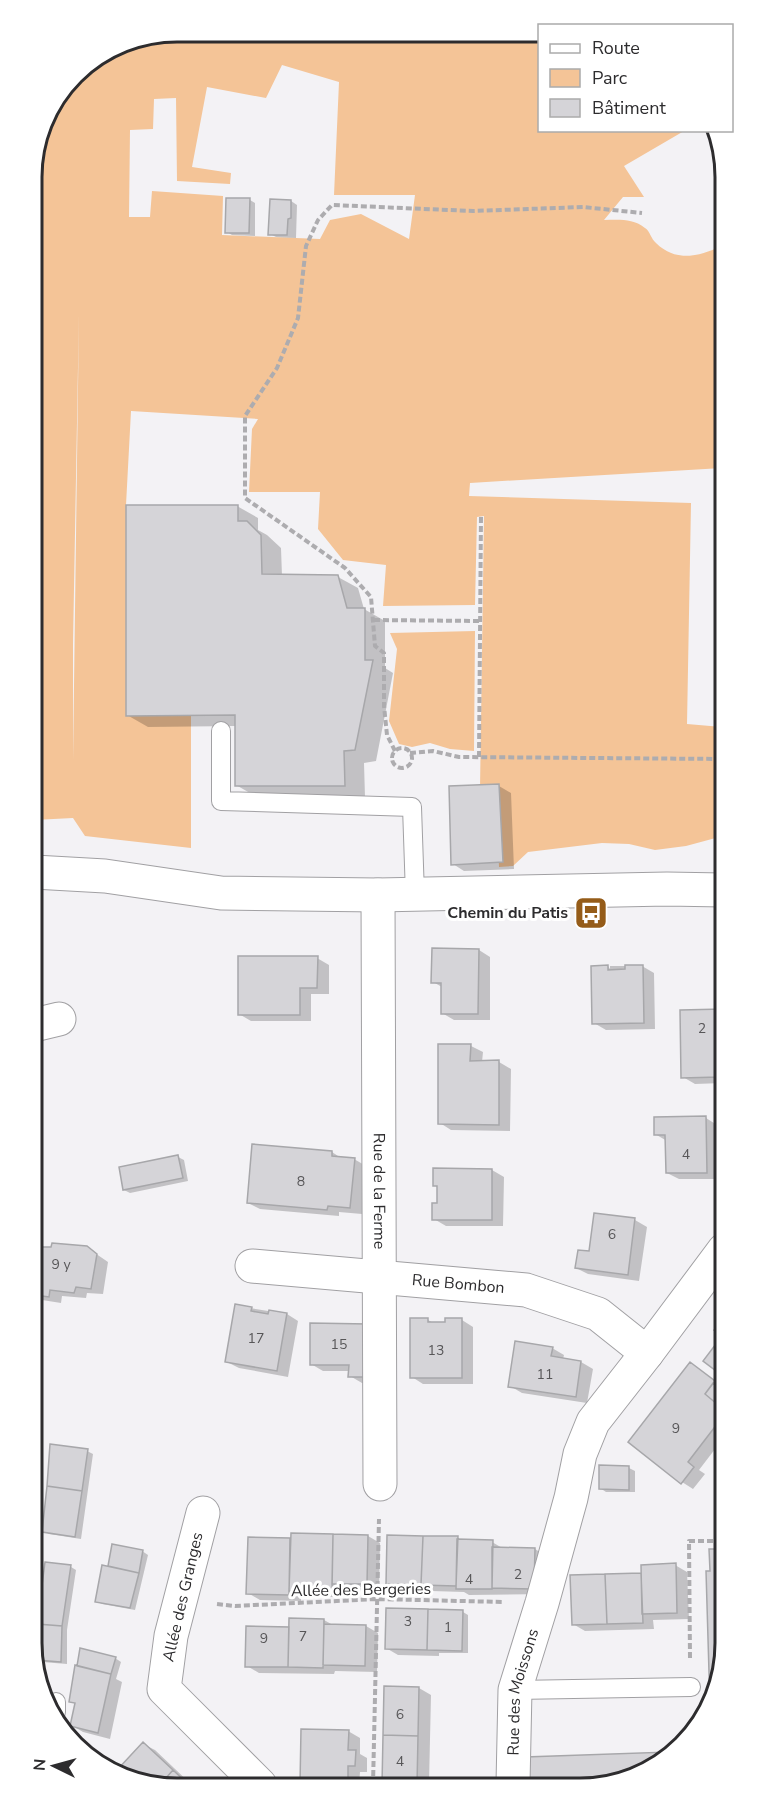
<svg xmlns="http://www.w3.org/2000/svg" width="757" height="1820" font-family="'Nunito Sans',sans-serif">
<rect width="100%" height="100%" fill="#f3f2f5"/>
<path fill="#f4c497" fill-rule="evenodd" d="M177,32L539,34L540,130L684,131L624,166L644,197H623L604,220C619,220 632,218 645,228C650,231 651,239 656,243C675,262 699,257 721,246L722,468L470,483L469,496L691,503L687,724L722,727L723,836L686,846L655,850L629,844L602,843L528,852L513,866L499,867L496,789H480L484,516L477,517L475,605L383,606L386,565L343,560L318,529L320,492H249L252,429L258,419L131,411L126,505V716H191V848L85,836L73,818L34,820L32,167L47,112L81,68L121,42ZM282,65L339,82L334,195H415L409,239L361,214L330,220L320,239L222,235L223,196L152,191L150,217H129L130,130L153,129L154,99L176,98L177,181L230,184L231,173L192,167L207,87L266,98ZM79,312L73,760V644Z
M475,631L474,751L450,749L430,743L412,747L399,744L389,721L397,649L390,633Z"/>
<path fill="#0003" d="M250,200L255,203V236L232,235L227,232Z
M291,201L297,205L296,238L276,237L270,234Z
M237,506L258,518V530L267,535L281,548L282,576L338,577L358,588L364,609L385,621V668L393,673L376,761L364,763L365,797H257L236,785V726L148,727L127,715Z
M499,786L511,793L514,869L464,871L453,864Z
M479,950L490,957V1020H454L442,1013V987L433,982Z
M317,958L329,965V994H311V1021H251L239,1014Z
M608,966L610,969V966H642L654,973L655,1029L606,1030L594,1023Z
M681,1011H723V1083L695,1084L683,1077Z
M471,1046L483,1052L482,1062H499L511,1069L510,1131L451,1130L440,1123Z
M706,1118L717,1125L719,1179H679L667,1173V1141L655,1134Z
M332,1152L341,1158L354,1159L366,1166L362,1214L339,1212V1216L260,1209L248,1203Z
M178,1157L184,1160L188,1181L130,1193L124,1190Z
M492,1170L504,1177L503,1226H446L434,1219L438,1204L439,1188L434,1185Z
M635,1220L647,1227L639,1281L588,1274L576,1268L590,1253Z
M86,1247L108,1262L103,1294L87,1293L86,1298L62,1296L61,1303L42,1300L35,1297V1248Z
M237,1306L287,1314L298,1321L288,1377L239,1368L227,1362Z
M428,1320L435,1324L462,1320L473,1327V1384H423L412,1377Z
M312,1324L378,1383H362L350,1376V1371H323L311,1364Z
M552,1348L564,1355L563,1359L581,1362L593,1369L587,1403L522,1393L510,1386Z
M690,1364L724,1388V1409L721,1407L719,1409L724,1412L725,1436L699,1470L705,1474L693,1489L682,1482Z
M87,1451L93,1454L81,1539L49,1534L44,1531Z
M600,1467L629,1468L635,1471V1492H606L600,1488Z
M368,1536L380,1543L379,1590L344,1589L343,1597H301V1601L260,1600L248,1593L249,1539L292,1540Z
M457,1538L462,1541L492,1542L504,1549H535L546,1556L545,1594L469,1595L464,1592L399,1590L387,1584Z
M114,1546L142,1551L148,1555L135,1610L102,1604L96,1601L109,1568Z
M675,1565L687,1572L689,1619L653,1620L654,1629L585,1631L573,1624L572,1577L642,1574Z
M71,1567L76,1570L67,1630V1664L42,1662L36,1659Z
M463,1612L468,1615V1653H439V1656L398,1655L386,1648Z
M324,1620L333,1625L366,1626L378,1633L377,1672L335,1671L334,1674L259,1673L247,1666L290,1628Z
M115,1658L121,1662L116,1679L122,1682L110,1739L83,1732L71,1725L76,1704L70,1701Z
M385,1688H419L431,1695L429,1784L385,1785Z
M303,1730L348,1731L360,1738V1754L367,1758V1772H360L359,1785H301Z
M143,1744L155,1750L193,1786H149L118,1771Z"/>
<path fill="#d5d4d8" stroke="#a7a7aa" stroke-width="1.5" d="M226,198H250L249,233H225Z
M270,199L291,200V218L288,219L287,235H268Z
M126,505H238V521H247L261,535L262,574L338,575L347,608H365V660H373L355,750L344,751L345,786H235V715L126,716Z
M499,784L503,862L451,865L449,786Z
M432,948L479,949L478,1014H441V983H431Z
M238,956H318L317,988H300V1015H238Z
M608,965V970L625,969V965H643L644,1023L592,1024L591,966Z
M723,1009V1046H718L719,1077L681,1078L680,1010Z
M438,1044H471L470,1061L499,1060V1125L438,1124Z
M706,1116L707,1173H666L665,1135H654V1117Z
M252,1144L332,1151V1156L355,1158L350,1208L328,1206L327,1210L247,1203Z
M178,1155L183,1178L123,1190L119,1167Z
M433,1168L492,1169V1220H432V1203H437V1186H433Z
M594,1213L635,1218L628,1275L575,1268L578,1250L589,1251Z
M52,1243L87,1246L97,1254L91,1289L76,1287L74,1293L50,1290L49,1297L35,1295V1247H51Z
M235,1304L252,1307L251,1311L268,1314L269,1310L287,1313L277,1371L225,1362Z
M410,1318H428V1322H445V1318H462V1378H410Z
M724,1318V1377L703,1361L722,1336L714,1330Z
M310,1323L368,1324L367,1377H348L349,1365H310Z
M515,1341L553,1347L551,1356L581,1361L576,1397L508,1387Z
M690,1362L715,1381L705,1394L724,1410V1415L688,1462L694,1467L681,1484L628,1442Z
M713,1383L724,1392V1410L705,1394Z
M50,1444L88,1449L82,1491L47,1486Z
M599,1465L629,1466V1490L599,1489Z
M47,1486L82,1491L75,1537L42,1532Z
M291,1533L333,1534L332,1591H289Z
M333,1534L368,1535L367,1584H332Z
M387,1535L423,1536L421,1585L386,1584Z
M423,1536H458L456,1586L421,1585Z
M248,1537L290,1538L289,1595L246,1594Z
M457,1539L493,1540L492,1589H456Z
M112,1544L143,1550L139,1573L108,1566Z
M492,1547L535,1548L534,1589L492,1588Z
M709,1549H725V1653L715,1699L710,1706L706,1571H710Z
M45,1562L71,1565L62,1626L37,1624Z
M676,1563L677,1613L642,1614L641,1565Z
M102,1565L139,1573L130,1608L95,1602Z
M641,1573L643,1623L607,1624L605,1574Z
M605,1574L607,1624L572,1625L570,1575Z
M386,1608L428,1609L427,1650L385,1649Z
M428,1609L463,1610L462,1651L427,1650Z
M289,1618L324,1619L323,1668L288,1667Z
M37,1624L62,1626L61,1662L36,1660Z
M324,1624L366,1625L365,1666L323,1665Z
M246,1626L289,1627L288,1667H245Z
M80,1648L116,1657L111,1674L77,1666Z
M75,1665L111,1674L98,1733L70,1726L75,1703L69,1702Z
M384,1686L419,1687L418,1736L383,1735Z
M301,1729L349,1730L348,1750H356L355,1766H348V1785H300Z
M383,1735L418,1736L417,1785H382Z
M143,1742L173,1770L159,1786H149L117,1770Z
M668,1752L618,1784H526L525,1757Z
M173,1770L190,1786H159Z"/>
<g fill="none" stroke-linecap="round" stroke-linejoin="round">
<defs>
<path id="lane" d="M221,731V801L412,807L415,895
M515,1690L691,1687
M56,1712V1702"/>
<g id="street">
<path d="M34,872L105,876L221,893L378,895L667,889L723,890"/>
<path id="s1" d="M378,895L380,1484"/>
<path d="M34,1025L59,1019"/>
<path id="s2" d="M252,1266L526,1290L598,1314L647,1353"/>
<path d="M203,1513L171,1636L164,1689L260,1785"/>
<path id="s3" d="M513,1784L515,1690L542,1603L571,1498L580,1454L593,1422L647,1353L724,1250"/>
</g>
</defs>
<use href="#lane" stroke="#a1a0a3" stroke-width="20"/>
<use href="#street" stroke="#a1a0a3" stroke-width="35"/>
<path stroke="#adacaf" stroke-width="4" stroke-dasharray="6 3" stroke-linecap="butt" d="M374,620L480,621
M392 758a10 10 0 1 1 20 0a10 10 0 1 1-20 0Z
M395,751L387,735L384,706V653L375,646L371,597L345,568L245,498V416L277,368L298,318L306,246L318,220L332,205L473,211L583,207L642,213
M410,753L433,751L459,757L723,759
M479,757L481,515
M217,1604L235,1606L377,1599L503,1602
M690,1658L689,1541H725
M373,1785L379,1519"/>
<use href="#lane" stroke="#fff" stroke-width="18"/>
<use href="#street" stroke="#fff" stroke-width="33"/>
</g>
<defs>
<symbol id="bus-square" viewBox="-11 -11 22 22"><rect x="-9" y="-9" width="18" height="18" rx="4" fill="#955c19" stroke="#fff"/><path d="M-5-6H5V4H4V6H2V4H-2V6H-4V4H-5ZM-3.5-4V0h7V-4ZM-3.5 1.2v1.5H-2V1.2ZM2 1.2v1.5H3.5V1.2Z" fill="#fff"/></symbol>
</defs>
<g fill-rule="evenodd">
<use href="#bus-square" x="572" y="894" width="38" height="38"/>
</g>
<g text-anchor="middle" dominant-baseline="central" stroke-width="6" stroke-linejoin="round" paint-order="stroke">
<g font-size="14" fill="#575658">
<text x="702" y="1028">2</text>
<text x="686" y="1154">4</text>
<text x="301" y="1181">8</text>
<text x="612" y="1234">6</text>
<text x="61" y="1264">9 y</text>
<text x="256" y="1338">17</text>
<text x="339" y="1344">15</text>
<text x="436" y="1350">13</text>
<text x="545" y="1374">11</text>
<text x="676" y="1428">9</text>
<text x="518" y="1574">2</text>
<text x="469" y="1579">4</text>
<text x="408" y="1621">3</text>
<text x="448" y="1627">1</text>
<text x="303" y="1636">7</text>
<text x="264" y="1638">9</text>
<text x="400" y="1714">6</text>
<text x="400" y="1761">4</text>
</g>
<g font-size="16" font-weight="bold" fill="#2d2c2e" stroke="#fff" text-anchor="end">
<text x="568" y="913">Chemin du Patis</text>
</g>
<g font-size="16" fill="#2d2c2e" stroke="#fff">
<text stroke="none"><textPath href="#s1" startOffset="296">Rue de la Ferme</textPath></text>
<text stroke="none"><textPath href="#s2" startOffset="207">Rue Bombon</textPath></text>
<text transform="translate(361 1590) rotate(-1)">Allée des Bergeries</text>
<text transform="translate(183 1597) rotate(-77)">Allée des Granges</text>
<text stroke="none"><textPath href="#s3" startOffset="93">Rue des Moissons</textPath></text>
</g>
</g>
<path d="M0 0H757V1820H0ZM177 42H580A135 135 0 0 1 715 177V1643A135 135 0 0 1 580 1778H177A135 135 0 0 1 42 1643V177A135 135 0 0 1 177 42Z" fill="#fff" fill-rule="evenodd"/>
<path fill="none" stroke="#2d2c2e" stroke-width="3" d="M177 42H580A135 135 0 0 1 715 177V1643A135 135 0 0 1 580 1778H177A135 135 0 0 1 42 1643V177A135 135 0 0 1 177 42Z"/>
<rect x="538" y="24" width="195" height="108" fill="#ffffff" stroke="#ababab" stroke-width="1.5"/>
<rect x="550" y="44" width="30" height="9" fill="#ffffff" stroke="#ababab" stroke-width="1.5"/>
<text x="592" y="54" font-size="18" fill="#2d2c2e">Route</text>
<rect x="550" y="69" width="30" height="18" fill="#f4c497" stroke="#ababab" stroke-width="1.5"/>
<text x="592" y="84" font-size="18" fill="#2d2c2e">Parc</text>
<rect x="550" y="99" width="30" height="18" fill="#d5d4d8" stroke="#ababab" stroke-width="1.5"/>
<text x="592" y="114" font-size="18" fill="#2d2c2e">Bâtiment</text>
<g transform="translate(54 1766) rotate(275)" stroke="#ffffff" stroke-width="4.5" paint-order="stroke">
<path d="M0-4.5L10 22L0 15L-10 22Z" fill="#2d2c2e"/>
<text y="-9" font-size="16" font-weight="bold" text-anchor="middle" fill="#2d2c2e">N</text>
</g>
</svg>
